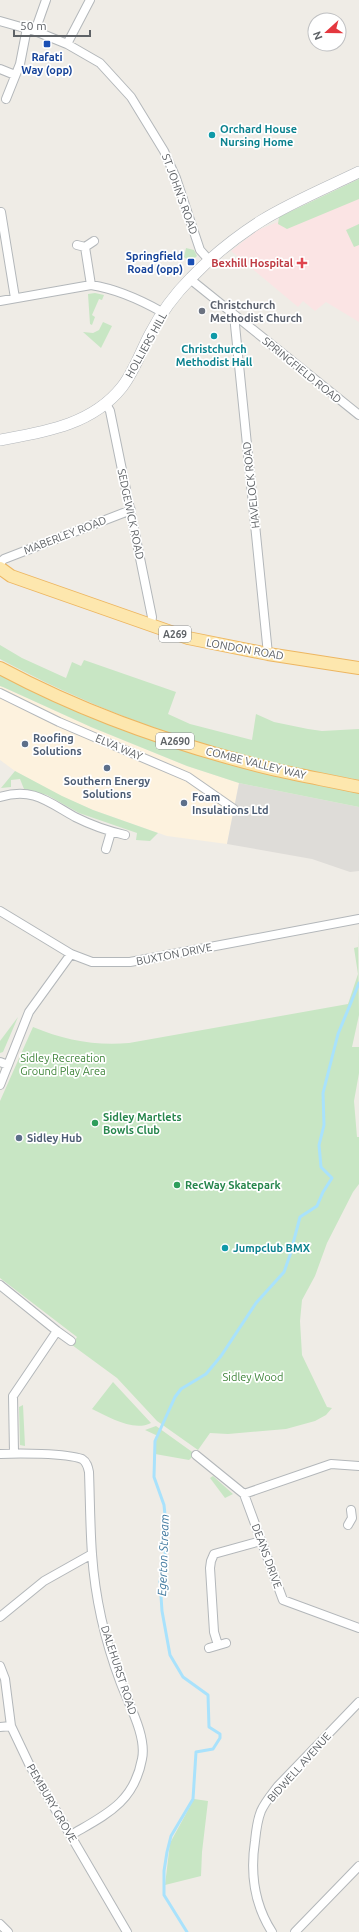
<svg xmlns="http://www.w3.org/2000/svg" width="359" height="1932" font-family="Ubuntu,sans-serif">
<rect width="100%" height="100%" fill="#efece6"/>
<path fill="#fdf2de" d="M0,686L91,727L187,766L239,783L227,844L167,836L93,810L61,796L15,771L0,760Z"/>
<path fill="#dedcd8" d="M239,783L359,807V871L350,872L312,859L227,844Z"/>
<path fill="#fbe4e4" d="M359,189V322L326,302L315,311L303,301L298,307L231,251L258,230Z"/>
<path fill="#c8e6c4" d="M359,179V199L287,229L278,224L279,217Z
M359,224V245L354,247L346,230Z
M186,248L194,250L197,256L190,262L184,257Z
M95,293L104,295L102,300L99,299L92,315L95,317L92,325L90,324L88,294Z
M103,322L112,326L101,348L83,332L93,333L99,330Z
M0,645L22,658L66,678L72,662L81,666L84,660L176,692L168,714L190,724L252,740L256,714L274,722L308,729L322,731L359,729V780C332,775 305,770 278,764C182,742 87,706 0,659Z
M0,675C113,733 234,770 359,793V807L239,783L187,766L91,727L3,687L0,686Z
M15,771L62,796L93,810L158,833L150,841L136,840L137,833L79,813L47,795L24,789L20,779L11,780V787L1,788Z
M358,930L359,1015L352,1047H359V1073L354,1101L357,1137H359V1184L353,1192L327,1243L315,1276L302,1300L300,1321L302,1355L327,1407L332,1408L326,1415L315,1421L286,1429L228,1434L210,1433L198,1450L157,1421L117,1378L72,1345L77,1337L0,1278V1101L33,1027C64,1040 95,1046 129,1043L348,1004L358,974L354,948L358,947Z
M18,1017L3,1052L0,1053V1041Z
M113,1382L151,1423C133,1432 109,1417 92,1409Z
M23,1405L25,1446L20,1445L19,1407Z
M156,1426L195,1454L189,1460L155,1454L156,1441L158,1436L145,1430Z
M213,1476L233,1494L225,1498L210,1478Z
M194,1799L208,1801L202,1852L201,1876L165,1885L170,1843Z"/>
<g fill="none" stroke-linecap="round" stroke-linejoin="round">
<path stroke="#a9e2fc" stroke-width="3" d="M187,1932L164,1895V1871L167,1852L171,1836L193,1799L196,1752L213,1749L220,1738V1734L209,1727L208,1695L183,1677L170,1655L162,1611L160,1581L165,1558L166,1525L164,1505L154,1477L155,1441L175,1397L181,1389L206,1374L221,1356L256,1303L284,1272L290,1255L300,1217L317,1206L323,1192L332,1178L321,1167L319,1145L324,1125L323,1093L338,1034L359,983"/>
<defs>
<path id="street" d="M0,21L35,31L67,44L100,63L131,97L164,151L176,178L200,250L209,260
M35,31L46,0
M67,44L90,0
M0,69L15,75
M6,99L20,64L27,28
M1,212L15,298
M77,245L85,247L94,241
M85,247L91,285
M190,279L359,415
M0,301L91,285C117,289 139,299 162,312
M234,315L268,654
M106,404L110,411L152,617L151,625
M0,563L4,559L131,510
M0,693L59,722L188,777L234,809
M0,797C33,787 48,802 75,817C91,825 108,831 125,835
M106,849L111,832
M0,911L71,954L92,962H130L359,919
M0,1062L8,1065
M0,1085L29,1012L71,954
M0,1285L57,1331L71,1341
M14,1453L13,1396L57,1331
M0,1454C17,1453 66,1453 82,1459C87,1462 88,1467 89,1472C90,1499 90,1527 92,1554C95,1597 105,1641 120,1681C128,1703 147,1736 142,1759C134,1803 105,1815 71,1835
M196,1455L244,1494L283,1600L359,1628
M244,1494L331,1464L359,1466
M348,1525L352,1518L351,1510
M0,1617L44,1581L92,1554
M218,1645L214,1632L210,1568L211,1561L214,1554L261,1541
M209,1648L226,1643
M0,1666L5,1679L11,1726L30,1766L127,1932
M0,1727L11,1726
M0,1924L8,1932
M272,1932C254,1904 250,1874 255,1841C256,1831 257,1821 261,1811C265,1802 272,1794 278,1786L359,1702
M295,1932L359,1866"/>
<path id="secondary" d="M0,440C44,432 92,425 122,387C134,372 141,351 150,334C161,313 175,294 191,278C212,256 236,237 261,221C290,203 328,187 359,172"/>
<path id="primary" d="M0,568L11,576L188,638L268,654L359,668
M0,668C86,714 181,747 276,770C303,776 331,781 359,787"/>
</defs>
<use href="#street" stroke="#b3b7ba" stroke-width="10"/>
<use href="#secondary" stroke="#b2b6ba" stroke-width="12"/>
<use href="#primary" stroke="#edb661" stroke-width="14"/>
<use href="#street" stroke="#fff" stroke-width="8"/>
<use href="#secondary" stroke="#fff" stroke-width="11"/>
<use href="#primary" stroke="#fde7ae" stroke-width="12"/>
</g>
<g fill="#1a4fb4" stroke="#fff" stroke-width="1.5">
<rect x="43" y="40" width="8" height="8" rx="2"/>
<rect x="187" y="258" width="8" height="8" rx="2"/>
</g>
<g fill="#0f9aa8" stroke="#fff" stroke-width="1.5">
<circle cx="212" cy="135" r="4"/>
<circle cx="214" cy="336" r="4"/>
<circle cx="225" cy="1248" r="4"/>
</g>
<path fill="#e0444e" stroke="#fff" stroke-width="1.5" d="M300 257h4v4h4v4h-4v4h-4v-4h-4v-4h4z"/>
<circle fill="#6b7280" stroke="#fff" stroke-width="1.5" cx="202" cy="311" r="4"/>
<g fill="#5c6f8a" stroke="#fff" stroke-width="1.5">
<circle cx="25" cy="744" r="4"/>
<circle cx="107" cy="768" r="4"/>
<circle cx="184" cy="803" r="4"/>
<circle cx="19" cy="1138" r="4"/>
</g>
<g fill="#2e9e5b" stroke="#fff" stroke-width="1.5">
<circle cx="95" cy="1123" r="4"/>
<circle cx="177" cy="1185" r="4"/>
</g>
<g text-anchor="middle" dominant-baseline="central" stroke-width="3.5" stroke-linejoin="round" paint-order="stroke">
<g fill="#fff" stroke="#8e9194" stroke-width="1">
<rect x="159" y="626" width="32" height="16" rx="3"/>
<rect x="156" y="733" width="38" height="16" rx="3"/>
</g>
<g font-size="10" font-weight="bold" fill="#5e6266">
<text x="175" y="634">A269</text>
<text x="175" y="741">A2690</text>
</g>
<g font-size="11" font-weight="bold" fill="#164399" stroke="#fff">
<text x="47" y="57">Rafati<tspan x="47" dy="13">Way (opp)</tspan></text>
<text x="183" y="256" text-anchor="end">Springfield<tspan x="183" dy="13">Road (opp)</tspan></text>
</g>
<g font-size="11" font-weight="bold" fill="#0d838f" stroke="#fff" text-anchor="start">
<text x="220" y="129">Orchard House<tspan x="220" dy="13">Nursing Home</tspan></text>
<text x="214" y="349" text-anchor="middle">Christchurch<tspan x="214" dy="13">Methodist Hall</tspan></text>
<text x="233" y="1248">Jumpclub BMX</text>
</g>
<g font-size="11" fill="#5e6266" stroke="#fff">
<text transform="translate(180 194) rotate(70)">ST JOHN'S ROAD</text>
<text transform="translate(146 345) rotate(-61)">HOLLIERS HILL</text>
<text transform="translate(302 370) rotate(39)">SPRINGFIELD ROAD</text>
<text transform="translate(251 485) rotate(-96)">HAVELOCK ROAD</text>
<text transform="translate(131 514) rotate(78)">SEDGEWICK ROAD</text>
<text transform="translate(65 535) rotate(-21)">MABERLEY ROAD</text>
<text transform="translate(245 649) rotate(10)">LONDON ROAD</text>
<text transform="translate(119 747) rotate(23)">ELVA WAY</text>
<text transform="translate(256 763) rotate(14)">COMBE VALLEY WAY</text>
<text transform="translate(174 954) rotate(-11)">BUXTON DRIVE</text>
<text transform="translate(267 1556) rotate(70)">DEANS DRIVE</text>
<text transform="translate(119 1670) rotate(72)">DALEHURST ROAD</text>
<text transform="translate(299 1767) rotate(-48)">BIDWELL AVENUE</text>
<text transform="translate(52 1803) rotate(60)">PEMBURY GROVE</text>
</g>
<g font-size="11" font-weight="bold" fill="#be3a42" stroke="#fff" text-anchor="end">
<text x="293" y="263">Bexhill Hospital</text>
</g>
<g font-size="11" font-weight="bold" fill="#5b616d" stroke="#fff" text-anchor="start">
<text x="210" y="305">Christchurch<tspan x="210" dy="13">Methodist Church</tspan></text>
</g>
<g font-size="11" font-weight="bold" fill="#4e5e75" stroke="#fff" text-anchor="start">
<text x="33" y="738">Roofing<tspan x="33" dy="13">Solutions</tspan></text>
<text x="107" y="781" text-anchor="middle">Southern Energy<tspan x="107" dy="13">Solutions</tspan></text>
<text x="192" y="797">Foam<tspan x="192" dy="13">Insulations Ltd</tspan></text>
<text x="27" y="1138">Sidley Hub</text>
</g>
<g font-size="11" fill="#3d8338" stroke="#fff">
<text x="63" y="1058">Sidley Recreation<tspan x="63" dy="13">Ground Play Area</tspan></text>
<text x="253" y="1377">Sidley Wood</text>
</g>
<g font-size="11" font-weight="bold" fill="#27864d" stroke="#fff" text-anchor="start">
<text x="103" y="1117">Sidley Martlets<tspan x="103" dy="13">Bowls Club</tspan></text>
<text x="185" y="1185">RecWay Skatepark</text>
</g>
<g font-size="12" font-style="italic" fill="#3f789e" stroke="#fff">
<text transform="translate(163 1555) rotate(-88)">Egerton Stream</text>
</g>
</g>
<g transform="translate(327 32) rotate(249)"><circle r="19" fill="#ffffff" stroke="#bfc0c2"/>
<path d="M0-3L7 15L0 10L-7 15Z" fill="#e4373e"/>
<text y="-6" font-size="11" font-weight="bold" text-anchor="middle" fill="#5e6266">N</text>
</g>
<path d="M14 30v6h76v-6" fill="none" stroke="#5e6266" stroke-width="2"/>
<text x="20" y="30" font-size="12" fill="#5e6266" stroke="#ffffff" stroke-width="3" paint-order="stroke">50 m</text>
</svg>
